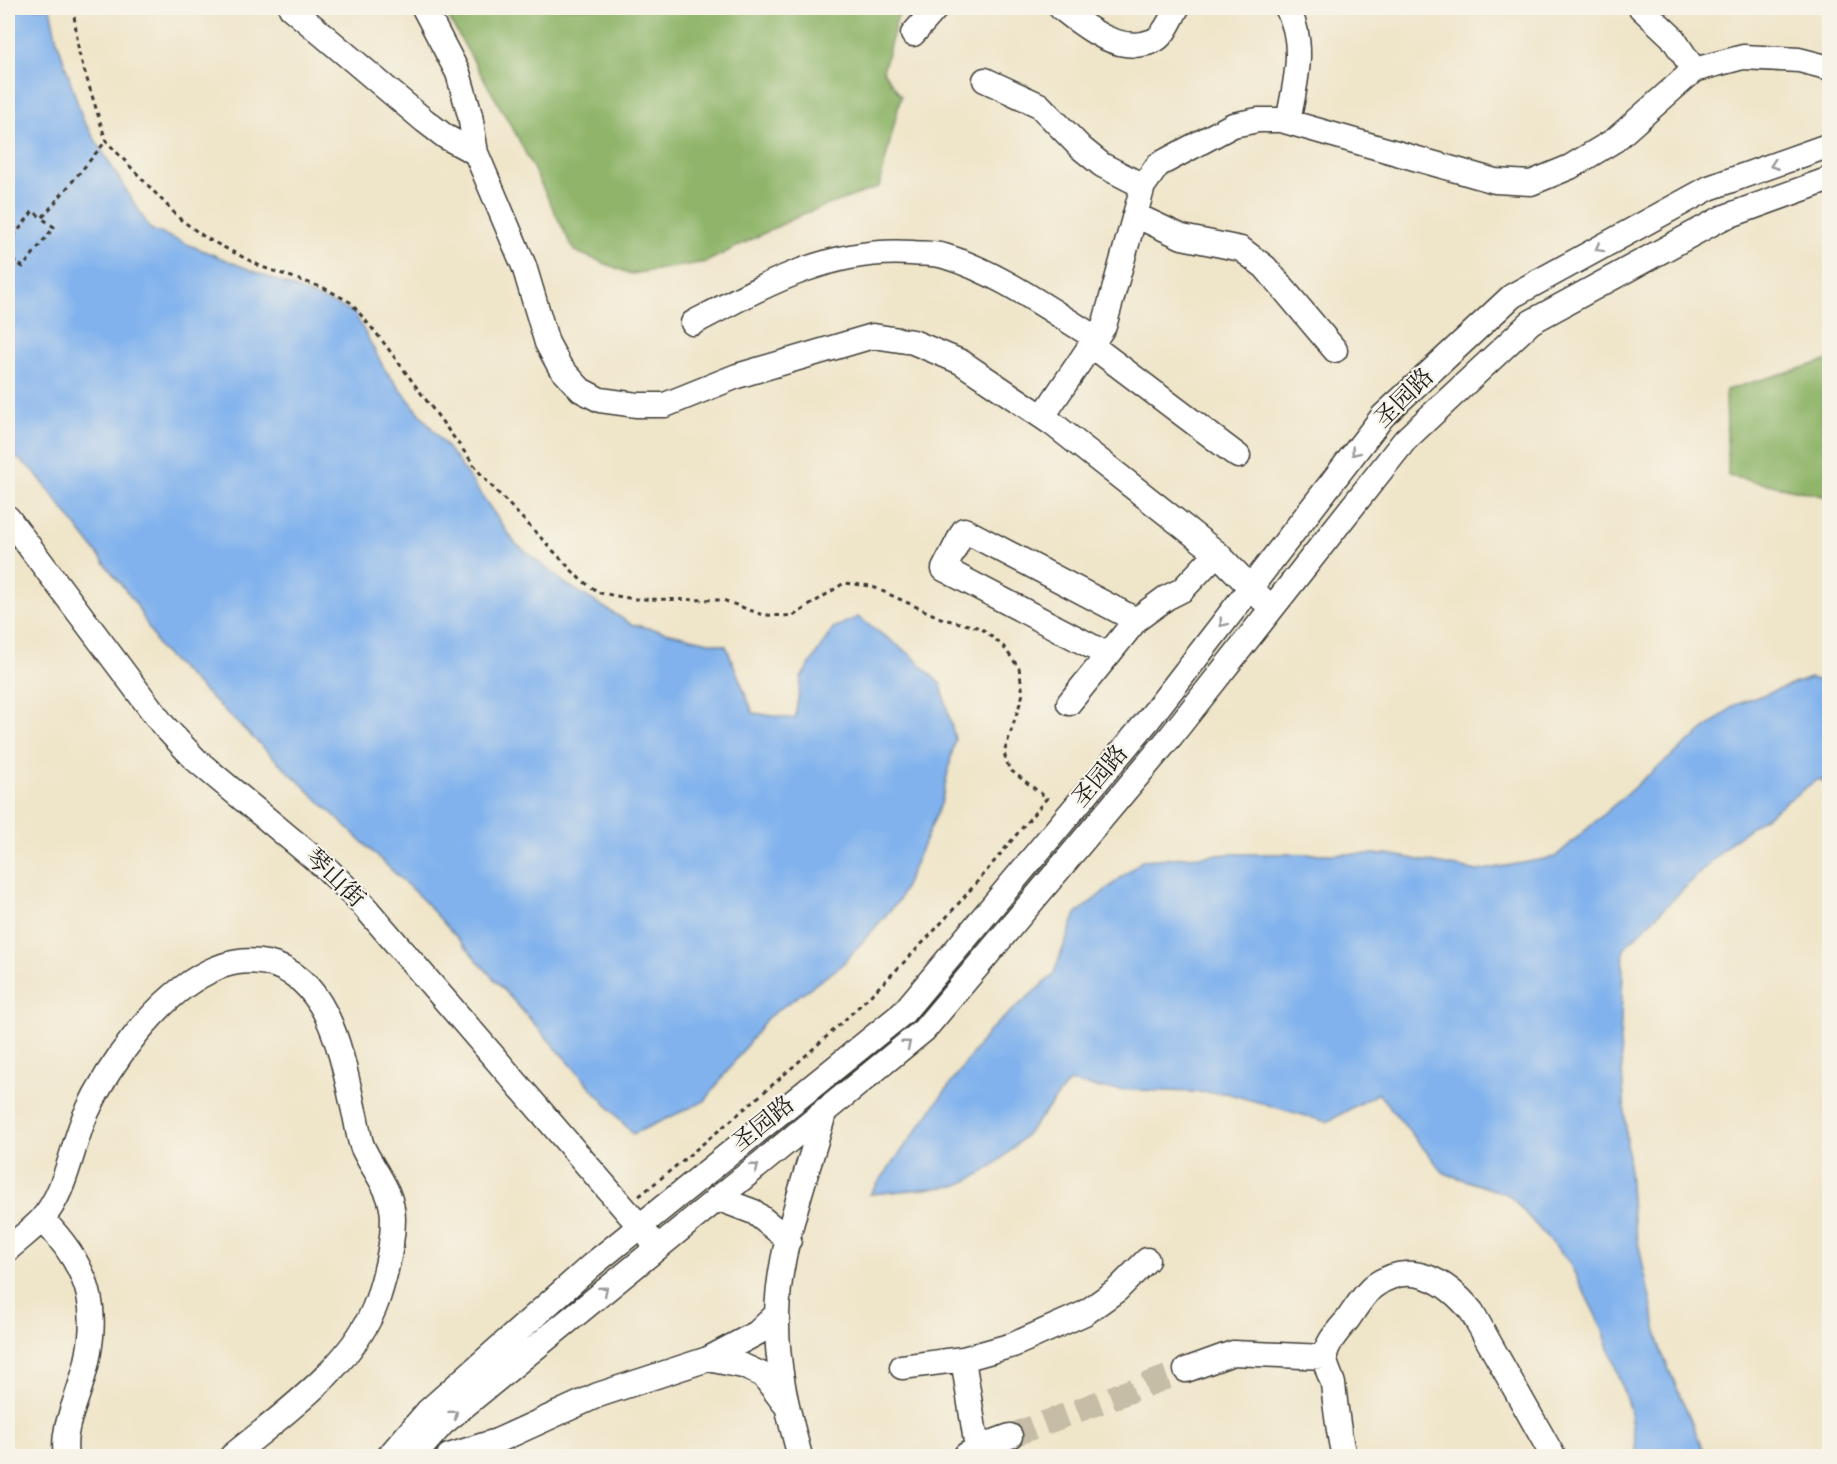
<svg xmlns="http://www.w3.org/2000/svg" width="1837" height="1464" font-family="Vollkorn,'Noto Serif SC',serif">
<rect width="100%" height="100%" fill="#f7f3e8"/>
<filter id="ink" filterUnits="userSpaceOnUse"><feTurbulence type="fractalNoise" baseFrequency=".0167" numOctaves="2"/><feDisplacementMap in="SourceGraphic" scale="12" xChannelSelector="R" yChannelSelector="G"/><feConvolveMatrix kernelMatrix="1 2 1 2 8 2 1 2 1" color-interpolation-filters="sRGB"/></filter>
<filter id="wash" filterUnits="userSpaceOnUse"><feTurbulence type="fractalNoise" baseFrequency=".008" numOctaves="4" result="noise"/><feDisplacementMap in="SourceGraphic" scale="24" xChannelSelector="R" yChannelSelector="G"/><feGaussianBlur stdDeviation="1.35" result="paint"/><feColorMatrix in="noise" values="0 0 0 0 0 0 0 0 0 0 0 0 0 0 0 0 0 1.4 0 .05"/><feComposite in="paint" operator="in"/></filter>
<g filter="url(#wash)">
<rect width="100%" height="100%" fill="#efe5c9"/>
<path fill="#90b56a" stroke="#566843" stroke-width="1.5" d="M443,8H900L883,71L901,96L879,187L803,214L706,262L631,274L574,251L517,136Z
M1829,360V497L1728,476L1726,390Z"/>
<path fill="#81b2ed" stroke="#4e6784" stroke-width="1.5" d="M8,8H50L56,37L83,120L150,229L354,312L385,370L454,456L515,543L566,584L631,624L726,646L753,713L795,719L801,678L833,628L858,617L911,655L941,685L955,739L941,804L899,900L841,966L767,1018L705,1101L633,1134L424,901L160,649L136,604L34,471L8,451Z
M1810,678L1829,683V784L1818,779L1733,840L1624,948L1620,1043L1632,1213L1661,1351L1706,1456H1640L1636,1451L1629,1408L1603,1330L1569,1262L1509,1195L1444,1173L1378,1093L1327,1122L1226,1093L1105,1089L1069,1082C1037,1121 1006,1168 955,1186L870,1194L989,1031L1053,975L1076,914L1143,860L1230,854H1388L1478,871L1555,857L1647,776L1735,705Z"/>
</g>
<g filter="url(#ink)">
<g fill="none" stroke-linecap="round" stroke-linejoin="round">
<path stroke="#c5bda6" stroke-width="24" stroke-dasharray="24 12" stroke-linecap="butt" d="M1010,1436L1186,1370"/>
<defs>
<path id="minor" d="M291,8L425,121L446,137L476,153
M424,8L458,73L470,115L476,153L524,266L547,343L560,367L581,390L600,400L637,405H665L737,376L873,336L913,342L961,362L1053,424L1217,553L1262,599
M1061,8C1085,27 1119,55 1153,41C1165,36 1171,18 1177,8
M1287,8C1307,44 1295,84 1288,122
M1641,8L1672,37L1694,70L1743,57L1799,60L1830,68
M913,34L936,8
M985,80L1039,105L1081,148L1102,165L1143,186
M1135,215L1182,237L1241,249L1265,267L1335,350
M693,323C763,286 830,247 912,253C922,254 934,253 944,256C998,272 1048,309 1096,338
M1091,345L1238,456
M1043,416L1104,326L1143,186L1158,165L1233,125L1258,120H1281L1495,181L1531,183L1570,167L1615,140L1694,70
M8,518L163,725L196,760L328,870L357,898L649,1237
M1136,620L1108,655L944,569L964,530L1136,620L1166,598L1182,590L1217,553
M1069,703L1108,655
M717,1198L754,1212L789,1240
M42,1219C95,1272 103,1318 79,1390C72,1412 62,1433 66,1456
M8,1249C19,1239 32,1230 42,1219C66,1192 71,1149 85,1116C108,1065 157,997 208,972C228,962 245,959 267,963C330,977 342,1058 354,1111C357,1122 358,1135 362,1146C373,1171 393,1190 393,1219C393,1246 386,1273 378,1298C357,1363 283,1414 232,1456
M708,1359L743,1366L763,1375L784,1403
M963,1359L977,1448
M902,1367L963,1359L1013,1345L1085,1313L1117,1290L1147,1260
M1186,1370L1233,1353L1325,1357
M966,1455L977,1448L1010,1436
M389,1456L428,1411L592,1265L903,1013L1149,719L1383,416L1512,296L1709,188L1830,145
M414,1456L442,1424L924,1030L1171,736L1405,440L1531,322L1722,218L1830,179
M449,1456L497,1441L598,1395L708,1359L757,1333L777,1314
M800,1456C787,1410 776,1364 777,1316C778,1249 807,1174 825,1110
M1344,1456C1338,1432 1336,1409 1333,1384C1331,1376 1325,1366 1325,1358C1325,1343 1340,1329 1348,1319C1355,1309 1364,1294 1374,1286C1411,1259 1447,1281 1472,1312L1553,1456"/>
</defs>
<use href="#minor" stroke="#3c3a36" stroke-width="27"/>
<path stroke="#3c3a36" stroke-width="3" stroke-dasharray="4.5 4.5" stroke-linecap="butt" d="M73,8L79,53L106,141L180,219L206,238L262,267L324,288L350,302L381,339L483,477L581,580L600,593L634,599L723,600L763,615L793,616L844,583L871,586L943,619L981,628L1003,646L1019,668L1023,694L1004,753L1009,769L1047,798C1009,843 972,890 932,933C842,1029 740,1114 638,1197
M8,244L33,211L42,218L106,141
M8,255L12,260L8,265
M12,260L23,267L54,227L43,219"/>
<use href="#minor" stroke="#fff" stroke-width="24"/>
</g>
<defs><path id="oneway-chevron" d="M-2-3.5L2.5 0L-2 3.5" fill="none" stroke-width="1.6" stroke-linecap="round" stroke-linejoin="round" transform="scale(1.5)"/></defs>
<g stroke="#999">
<use href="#oneway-chevron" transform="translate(1774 165) rotate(160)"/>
<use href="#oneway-chevron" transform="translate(1599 248) rotate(151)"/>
<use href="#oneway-chevron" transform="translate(1355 452) rotate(128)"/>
<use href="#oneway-chevron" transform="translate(1223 623) rotate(128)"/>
<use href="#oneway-chevron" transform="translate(907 1044) rotate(-39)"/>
<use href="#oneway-chevron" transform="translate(755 1167) rotate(-39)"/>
<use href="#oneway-chevron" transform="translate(604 1290) rotate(-40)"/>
<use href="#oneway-chevron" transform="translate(454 1414) rotate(-40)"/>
</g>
</g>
<g text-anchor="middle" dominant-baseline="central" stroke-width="4.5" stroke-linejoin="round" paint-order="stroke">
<g font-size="24" fill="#1c1c1c" stroke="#f7f3e8">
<text transform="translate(1405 399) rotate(-45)">圣园路</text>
<text transform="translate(1101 777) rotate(-50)">圣园路</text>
<text transform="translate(334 879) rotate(44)">琴山街</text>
<text transform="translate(764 1125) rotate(-39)">圣园路</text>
</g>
</g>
<rect width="1837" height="1464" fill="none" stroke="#f7f3e8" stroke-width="30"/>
</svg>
